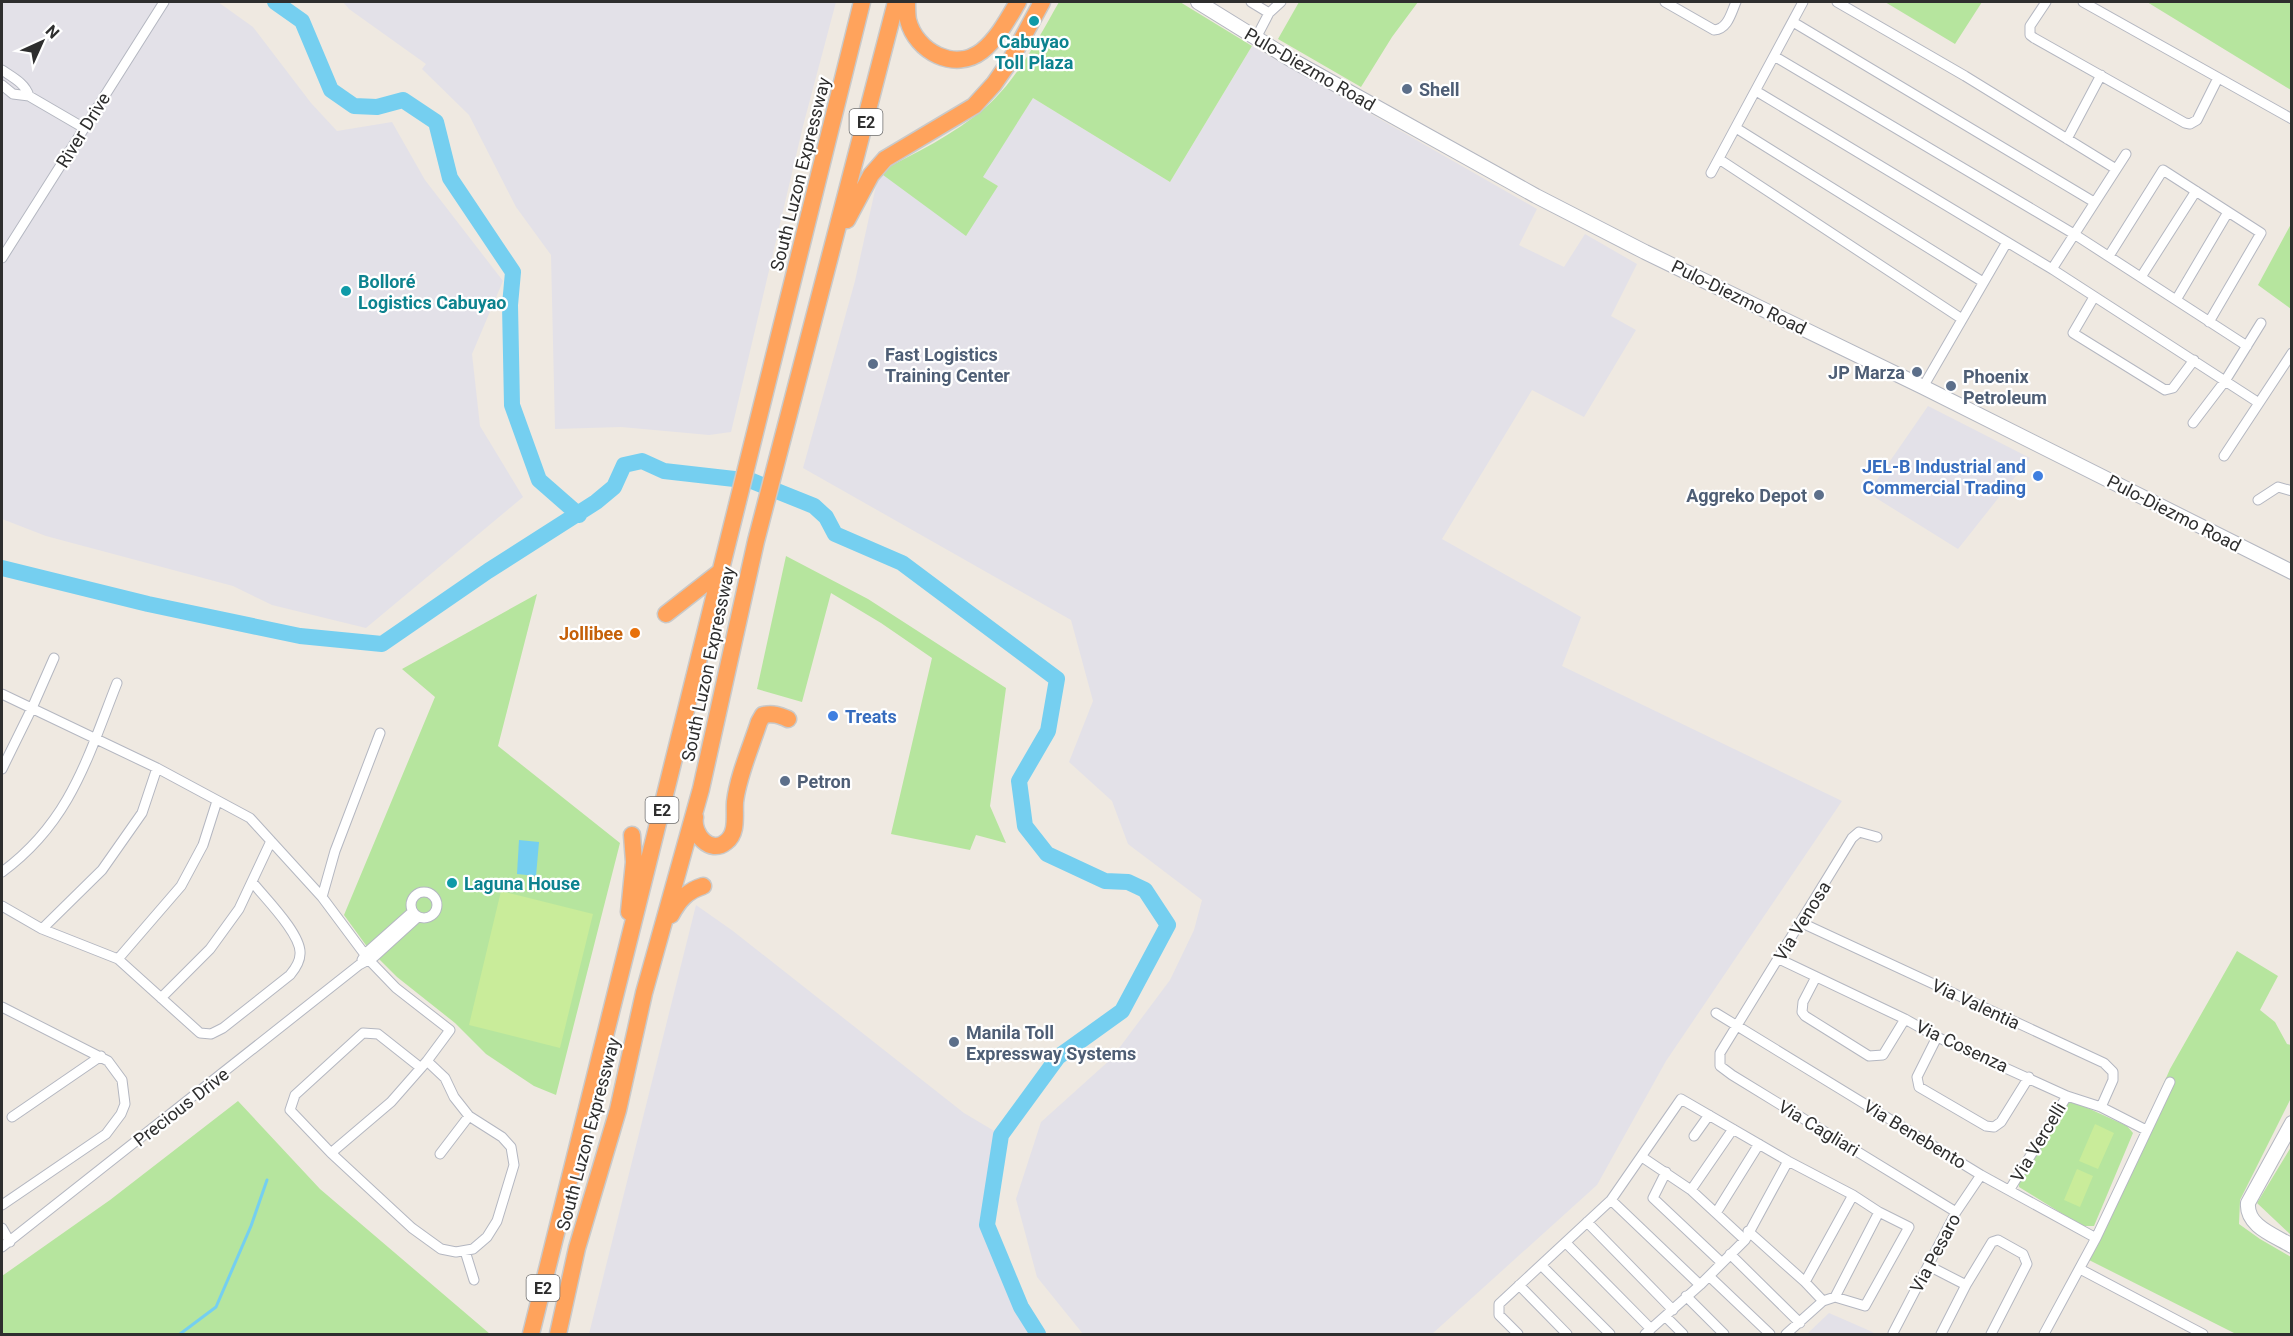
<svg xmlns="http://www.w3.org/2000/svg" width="2293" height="1336" font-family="Roboto,sans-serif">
<rect width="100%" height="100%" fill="#efe9e1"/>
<path fill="#e3e1e8" d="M2,2H218L253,27L311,103L337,131L392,122L425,180L503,281L472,354L480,426L523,497L366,628L272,605L233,586L46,536L2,519Z
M343,2H836L803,126L731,432L709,435L621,427L555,429L551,255L516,207L469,115L422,69L426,64L349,9Z
M1252,46L1537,209L1519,245L1564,267L1585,234L1637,264L1611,316L1636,330L1584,417L1532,390L1442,539L1581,617L1562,666L1842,801L1666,1061L1597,1185L1432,1334H1083L1037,1277L1016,1199L1041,1122L1111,1059L1170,980L1194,930L1202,900L1128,844L1112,801L1069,762L1093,701L1071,620L803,468L855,281L879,172L998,186L982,177L1033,98L1170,182Z
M1928,406L2030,458L1958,549L1868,493Z
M696,905L733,931L964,1113L1001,1135L987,1225L1033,1334H589Z
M1829,1313L1868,1330L1876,1334H1807Z"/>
<path fill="#b6e59e" d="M1059,2H1180L1252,46L1170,182L1033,98L983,177L998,186L966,236L879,172C915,153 954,135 986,107C1017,80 1039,37 1059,2Z
M1299,2H1418L1392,37L1361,87L1278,39Z
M1885,2H1982L1955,44Z
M2147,2H2291V90Z
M2291,224V309L2258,285Z
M786,556L868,599L1006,688L990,806L1006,843L976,835L970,850L891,834L932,658L881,623L831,593L802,702L757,689Z
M537,594L498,746L620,843L556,1095L534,1086L486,1054L455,1023L397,977L378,958L407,911L368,948L344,915L435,697L402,669Z
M2237,951L2278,976L2260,1010L2275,1022L2287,1044L2291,1045V1098L2240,1200L2239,1224L2260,1239L2291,1257V1334H2236L2087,1259L2170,1069Z
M2068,1099L2127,1126L2133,1133L2094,1226H2082L2019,1187V1181Z
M238,1101L320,1189L490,1334H2V1276L110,1200Z
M2291,1147L2292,1235H2291L2257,1203Z"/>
<path fill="#c9ec9a" d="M501,891L593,914L560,1048L469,1025Z
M2095,1124L2114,1133L2098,1169L2079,1161Z
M2077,1169L2093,1176L2080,1207L2064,1200Z"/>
<path fill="#75cff0" d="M519,840L539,842L536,876L517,874Z"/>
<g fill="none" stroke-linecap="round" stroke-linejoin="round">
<path stroke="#75cff0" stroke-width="3" d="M180,1334L216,1307L251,1226L267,1180"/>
<path stroke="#75cff0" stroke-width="16" d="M275,2L302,21L331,90L354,106L377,107L403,100L436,122L450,178L513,272L510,305L512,405L539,480L579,515
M2,568L148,604L300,636L382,644L488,571L596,502L614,487L624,465L642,461L664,471L752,481L814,506L826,517L835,534L902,563L1057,679L1048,731L1019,781L1025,826L1047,854L1105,881L1128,882L1145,890L1168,925L1122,1011L1058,1057L1001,1135L987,1225L1021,1307L1038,1334"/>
<defs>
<path id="street" d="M1251,2L1269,13
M1665,2L1714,30C1728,29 1731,13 1736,2
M1837,2L1965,76L2116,169
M2046,2L2030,26V35L2034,38L2185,123L2190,124L2197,120L2218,78
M2083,2L2292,119
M1793,22L2094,202
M1256,38L1269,13L1281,2
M1774,56L2074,234L2247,346
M2,70C12,77 25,83 29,96
M2,85L13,94L29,96L84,128
M1756,91L2052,269L2259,403
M1736,128L1983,282
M2067,139L2101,75
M1719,159L1962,319
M1711,173L1803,2
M2109,256L2163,170L2261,233L2209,322
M2,258L164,2
M2052,269L2126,154
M2141,277L2196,191
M2094,297L2073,333L2165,390L2173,388L2194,360
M2176,300L2228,212
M1923,387L2007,242
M2193,423L2225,381L2261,323
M2224,456L2292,353
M2258,500L2278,487L2292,491
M2,694L157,768L250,818L322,897L369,960L396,988L450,1030L427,1061L445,1078L454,1097L469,1116L502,1137L511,1147L514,1165L497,1221L487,1237L473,1249L456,1252L441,1249L412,1228L331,1153L391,1102L427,1061
M2,769L32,708L54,658
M217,801L203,845L181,886L118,959L200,1033L211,1034L223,1028L290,975C295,969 300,962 300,954C302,935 265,898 253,883
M1877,837L1859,832L1852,838L1720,1053V1066L1732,1075L1956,1212
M2,872C70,822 87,759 117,683
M411 905a13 13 0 1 1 26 0a13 13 0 1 1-26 0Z
M322,897L335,851L380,733
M2,906L42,929
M1802,923L2104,1063L2113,1072V1080L2101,1107
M118,959L42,929L102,870L142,813L157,768
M1779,959L1905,1019L1937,1037L2067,1096L2101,1107L2146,1130
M362,960L367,952L412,912
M1816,977L1803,1002L1802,1012L1805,1016L1869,1056L1883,1055L1905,1019
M161,998L210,949L239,909L271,841
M2,1007L108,1061L122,1080L125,1104L121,1114L106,1134L2,1205
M1716,1013L1981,1175L2096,1238
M1937,1037L1917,1077L1919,1087L1986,1126L1994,1127L2001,1122L2029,1077
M12,1117L101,1056
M1694,1136L1709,1115
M331,1153L290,1110L295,1095L363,1033L378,1034L421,1068
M440,1154L469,1116
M1642,1157L1691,1190L1745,1240
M1666,1172L1653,1198L1722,1263
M2010,1189L2067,1096
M1691,1190L1733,1129
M1611,1200L1700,1285
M1716,1213L1759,1144
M1587,1222L1673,1310
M2,1228L10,1242
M1748,1231L1805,1282L1823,1301
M1566,1243L1651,1329
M2,1247L359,965L374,957L418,917
M465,1251L474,1280
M1730,1254L1800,1323
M1541,1265L1610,1334
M1929,1266L1966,1285
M2080,1269L2203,1334
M1709,1276L1770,1334
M1805,1282L1853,1195
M1519,1285L1567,1334
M1686,1296L1724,1334
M1835,1297L1879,1212
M1666,1317L1683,1334
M1893,1333L1956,1212L1981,1175
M1518,1334L1499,1315V1304L1611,1200L1681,1099L1788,1161L1853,1195L1879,1212L1909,1227L1865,1306L1835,1297L1823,1301L1786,1334
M1645,1334L1700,1285L1745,1240L1788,1161
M1941,1334L1966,1285L1992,1242L1998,1240L2023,1254L2027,1264L1991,1334
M2044,1334L2096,1238L2170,1082"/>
<path id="secondary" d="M1198,2L1290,59L1536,196L1645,252L1923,387L2292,572
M2292,1123L2248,1203C2246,1226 2274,1235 2292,1246"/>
<path id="highway" d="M907,2C907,8 907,14 908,20C916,52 955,72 982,51C998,38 1008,19 1018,2
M847,220L871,175L885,159L974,106L994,84L1010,61L1042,2
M666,614L721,571
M695,817C692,834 710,855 726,842C738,833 734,815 735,802C738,776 751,747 759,722L763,715C773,713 779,715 788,719
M629,912L634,862L632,835
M671,915C679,900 687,891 703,886
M531,1334L862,2
M558,1334L577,1248L618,1110L644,993L701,789L756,541L896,2"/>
</defs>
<use href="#street" stroke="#b4b7c1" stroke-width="11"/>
<use href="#secondary" stroke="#b4b7c1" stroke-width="16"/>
<use href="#highway" stroke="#c9c9c9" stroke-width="19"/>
<use href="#street" stroke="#fff" stroke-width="9"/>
<use href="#secondary" stroke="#fff" stroke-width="14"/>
<use href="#highway" stroke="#ffa35c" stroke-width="16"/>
</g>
<g fill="#0f9aa8" stroke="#fff" stroke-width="2">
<circle cx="1034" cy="21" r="6"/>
<circle cx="346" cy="291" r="6"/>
<circle cx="452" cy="883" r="6"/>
</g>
<g fill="#5c6f8a" stroke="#fff" stroke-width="2">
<circle cx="1407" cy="89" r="6"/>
<circle cx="873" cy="364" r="6"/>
<circle cx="1917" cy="372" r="6"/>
<circle cx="1951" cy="386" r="6"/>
<circle cx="1819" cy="495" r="6"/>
<circle cx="785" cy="781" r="6"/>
<circle cx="954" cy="1042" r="6"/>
</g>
<g fill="#3f7fe0" stroke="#fff" stroke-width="2">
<circle cx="2038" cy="476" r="6"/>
<circle cx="833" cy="716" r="6"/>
</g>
<circle fill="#e8710a" stroke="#fff" stroke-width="2" cx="635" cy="633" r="6"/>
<g text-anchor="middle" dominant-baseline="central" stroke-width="4.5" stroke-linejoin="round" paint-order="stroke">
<g fill="#fff" stroke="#6d6d6d" stroke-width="1.5">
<rect x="849.5" y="109" width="33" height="26" rx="4.5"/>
<rect x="645.5" y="797" width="33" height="26" rx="4.5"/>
<rect x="526.5" y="1275" width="33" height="26" rx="4.5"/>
</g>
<g font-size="16" font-weight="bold" fill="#2e2e2e">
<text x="866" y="122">E2</text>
<text x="662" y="810">E2</text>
<text x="543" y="1288">E2</text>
</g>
<g font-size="18" font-weight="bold" fill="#0d838f" stroke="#fff" text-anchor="start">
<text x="1034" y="41" text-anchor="middle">Cabuyao<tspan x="1034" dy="21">Toll Plaza</tspan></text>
<text x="358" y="281">Bolloré<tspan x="358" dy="21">Logistics Cabuyao</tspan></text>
<text x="464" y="883">Laguna House</text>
</g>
<g font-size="18" fill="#2e2e2e" stroke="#fff">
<text transform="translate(1310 69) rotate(30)">Pulo-Diezmo Road</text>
<text transform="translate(83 130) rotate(-58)">River Drive</text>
<text transform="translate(800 174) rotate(-76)">South Luzon Expressway</text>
<text transform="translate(1739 297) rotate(26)">Pulo-Diezmo Road</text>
<text transform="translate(2174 513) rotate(27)">Pulo-Diezmo Road</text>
<text transform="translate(708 664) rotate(-78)">South Luzon Expressway</text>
<text transform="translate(1802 921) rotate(-58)">Via Venosa</text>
<text transform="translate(1976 1004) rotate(25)">Via Valentia</text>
<text transform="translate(1962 1046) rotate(25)">Via Cosenza</text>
<text transform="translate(181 1107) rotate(-38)">Precious Drive</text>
<text transform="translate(1819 1128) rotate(31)">Via Cagliari</text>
<text transform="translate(588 1134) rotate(-75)">South Luzon Expressway</text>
<text transform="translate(1915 1134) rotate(31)">Via Benebento</text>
<text transform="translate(2038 1142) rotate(-59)">Via Vercelli</text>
<text transform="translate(1935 1253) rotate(-62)">Via Pesaro</text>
</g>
<g font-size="18" font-weight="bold" fill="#4e5e75" stroke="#fff" text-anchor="start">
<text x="1419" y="89">Shell</text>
<text x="885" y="354">Fast Logistics<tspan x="885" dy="21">Training Center</tspan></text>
<text x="1905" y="372" text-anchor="end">JP Marza</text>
<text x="1963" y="376">Phoenix<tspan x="1963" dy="21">Petroleum</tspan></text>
<text x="1807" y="495" text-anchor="end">Aggreko Depot</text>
<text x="797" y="781">Petron</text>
<text x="966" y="1032">Manila Toll<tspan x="966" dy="21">Expressway Systems</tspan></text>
</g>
<g font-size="18" font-weight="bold" fill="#366cbe" stroke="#fff" text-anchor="end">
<text x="2026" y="466">JEL-B Industrial and<tspan x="2026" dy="21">Commercial Trading</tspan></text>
<text x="845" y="716" text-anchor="start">Treats</text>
</g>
<g font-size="18" font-weight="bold" fill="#c56008" stroke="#fff" text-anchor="end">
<text x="623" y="633">Jollibee</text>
</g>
</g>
<rect width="2293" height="1336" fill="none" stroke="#2e2e2e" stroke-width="6"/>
<g transform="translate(42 42) rotate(45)" stroke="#ffffff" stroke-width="4.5" paint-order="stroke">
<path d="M0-4.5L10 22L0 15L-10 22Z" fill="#2e2e2e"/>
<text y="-9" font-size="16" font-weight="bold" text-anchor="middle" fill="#2e2e2e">N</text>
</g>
</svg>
